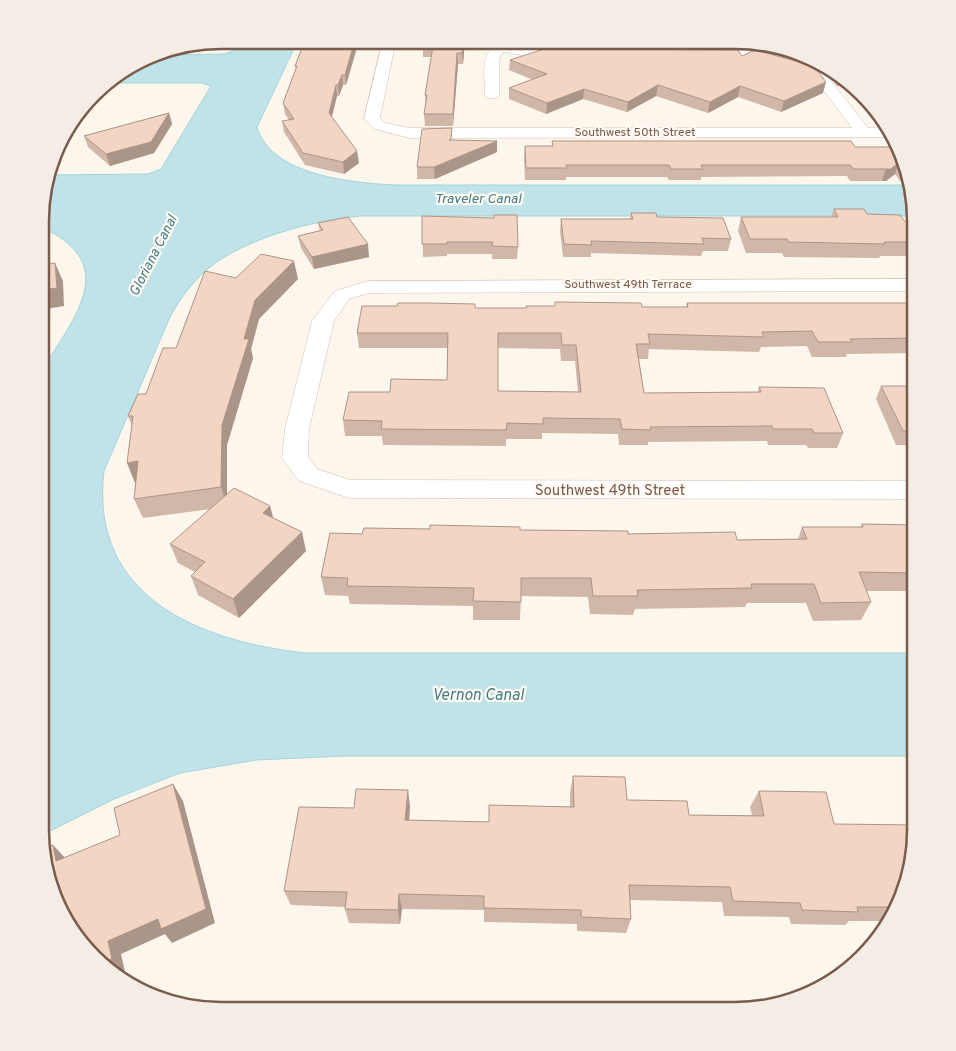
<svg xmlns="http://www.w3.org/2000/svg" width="956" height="1051" font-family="Overpass,sans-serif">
<rect width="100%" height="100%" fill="#fdf6ec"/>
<path fill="#bfe3e8" stroke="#a5d3da" d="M240,40H298L257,127C271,176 354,183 396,185H908L916,209V216H360C315,220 251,237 214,264C195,278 181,297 170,317L104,471C89,597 199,641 305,653H916V756H345L256,760L180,773L114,799L40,836L43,369C73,318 122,265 43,228V186L47,175L148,174L161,169L211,86L202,83H104L153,55L224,54L233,51Z"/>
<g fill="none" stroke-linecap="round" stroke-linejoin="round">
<defs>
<path id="minor" d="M383,40H396L380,118L385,123L410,128H852L802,62L801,57L817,63L868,128H888L891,137L410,138L375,129L364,119Z
M500,44L535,49L568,50L575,54C566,64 517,54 503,52L499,59V95L497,98H487L485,95C485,78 479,49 500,44Z
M703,50L784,51L800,57L795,59L698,57L696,54L698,51Z
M72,121L78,125L75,128L65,129Z
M916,279V291L369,293L349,299L334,321L309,429L308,457L317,469L350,480L916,481V499L349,498L299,481L282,458L285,429L312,321L335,291L368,281Z"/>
</defs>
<use href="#minor" stroke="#d1beb0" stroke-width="1"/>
<use href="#minor" fill="#fff" fill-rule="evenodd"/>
</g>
<path fill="#d1b7a8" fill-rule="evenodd" d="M220,40H225L224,42H207Z
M424,41H465L463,64H458L453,126H425L424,114L426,106L425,95L431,57H423V46Z
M517,41H731L729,49L535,47Z
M358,44L346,85H343L339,96H337L332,117L359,163L344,174L305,165L284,132L282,121L289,120L285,114L283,103L296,69L295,66Z
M742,56L823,93L781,112L738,97L708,113L656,96L627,112L583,99L546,114L509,99V88L533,80L509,70L510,60Z
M821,65L836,70L859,94L852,92L845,83L837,86Z
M169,113L172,124L154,153L110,166L88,147L84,136Z
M452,140L497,152L435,179H417V167Z
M552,141L855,147H895L906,181H900L895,174L886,181H850L847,176L701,177V180H669L667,177H566V180H525L524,158L525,146H552Z
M834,209L867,214L916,236V251L914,256H880L879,258L784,257L782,253H746L738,231L741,217H831Z
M631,213L657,217L731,239L728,251H703L701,256L591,253V257H563L560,231L561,219H630Z
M422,216L518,247L517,259H492V254H447V256L423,257Z
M318,223L369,257L314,269L301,248L298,236L320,231Z
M236,278L298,279L259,319L251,349L253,358L227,445V494L270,506L273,518L306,551L239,618L198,595L191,576L195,572L178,563L170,544L211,509L143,518L134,499L136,482L135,483L132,426L128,416L146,394L176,348Z
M555,302L642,307H686L687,303H916V353L847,354L846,357H812L807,346L761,347L759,352L649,349L648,359H639L644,393L758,392L759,387L843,433L837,448H808L806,445H768L767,441L648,442V445H619L618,434L542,433V439H506V446L383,445L382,436H345L343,420L390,392L447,380V348H359L357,333L475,308H526L555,306ZM498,348L560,349L561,361H575L578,392L498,391Z
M881,386H916V445H896L876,399Z
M862,524L916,525V591H866L871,602L861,620L813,621L806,603H747L745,607L635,609L633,615L590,614L588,597L521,596L520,620H473V606L350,604L348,596L325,595L321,577L362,534L430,529L520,530L628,534L737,540L798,539L802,527H860Z
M573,776L627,800L689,815H752L750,807L759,791L834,824L916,842L892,921H849L845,925L791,924L789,917L724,916L722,902L630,900L631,919L626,933L577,931V924L484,922V910L402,909L400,924L349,923L345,909V907L291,905L284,891L354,808L410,806L409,820L489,822L570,806V793Z"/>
<path fill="#aa9588" d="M355,40H358V44L346,85L345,75Z
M464,41H465L463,64L462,53Z
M457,53L458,64L453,126V114Z
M342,75L343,85L339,96L338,85Z
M841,75L846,80L845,83L837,86Z
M826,82L823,93L781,112L784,101Z
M336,85L337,96L330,124L329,113Z
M658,85L656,96L627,112L628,102Z
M740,86L738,97L708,113L710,102Z
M584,89L583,99L546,114L547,103Z
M169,113L172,124L154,153L110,166L106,154Z
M497,141V152L435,179L434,167Z
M357,151L359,163L344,174L343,162Z
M899,162L895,174L886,181H882L886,169Z
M43,240L45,284L43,280Z
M368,244L369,257L314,269L312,257Z
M294,261L298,279L259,319L251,349L253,358L227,445V506L221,487L222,425L244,339L255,300Z
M55,263L63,281L64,306L46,309L43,314V290Z
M138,461L146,481L135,483L127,463Z
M270,506L275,525L263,513Z
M302,532L306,551L239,618L233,599Z
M173,784L183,801L215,923L172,943L165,934L121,954L125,972L117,975L104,962L108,941Z
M408,790L410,806L408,836L405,820Z
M53,845L67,860L56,861Z
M399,894L402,909L400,924L398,910Z"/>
<path fill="#f3d5c3" stroke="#aa9588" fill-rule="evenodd" d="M305,40H355L345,75H342L338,85H336L329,113L357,151L343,162L303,153L282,121L294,119L283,103L297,66H295Z
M424,41H464L462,53H457L453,114H424L427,95H425L433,46H423Z
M544,49L738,50L742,56L755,50L814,66L826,82L784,101L740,86L710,102L658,85L628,102L584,89L547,103L509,88L547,74L510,60Z
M169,113L151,142L106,154L84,136Z
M452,128L451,139L449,140L497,141L434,167H417L422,129Z
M552,141H851L855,147H895L900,163L899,162L891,169H854L850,165H701L703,169H671L669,165H566L567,168H526L525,146H553Z
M834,209H864L867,214L900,215L916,236V242H884L885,244L788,242L787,239H750L741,217H838Z
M631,213H656L657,217L723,218L731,239L702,238L704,244L591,241L592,245L564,244L561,219H633Z
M494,215H517L518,247L492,246L493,242H447V244H422V216L494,218Z
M348,217L368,244L312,257L298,236L323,230L318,223Z
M261,254L294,261L255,300L244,339H249L222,425L221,487L134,499L138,461L127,463L133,416H128L138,394H146L163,348H176L205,271L236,278Z
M55,263L57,288L43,290V265Z
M555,302L641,303L642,307H688L687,303H916V338L850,339L852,342H818L812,331L762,332L764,337L648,334L650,344H636L644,393L761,392L759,387L824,388L843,433H814L812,429H773L772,426L650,427L651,430L622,429L620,419L543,418V424L507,423L506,430L381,429L382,421L343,420L349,392H390L391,379L447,380L448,333H357L362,306H397L398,303H429L475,304V308H527L526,306H555ZM498,333H561L562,345H576L581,392L498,391Z
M881,386H916V432L903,431Z
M234,488L270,506L263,513L302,532L233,599L191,576L205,562L170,544Z
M862,524L916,525V573L859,572L871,602L821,603L814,584H751L752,588L637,590L638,596H593L591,578H521V602L473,601L474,588L347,586L348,578L321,577L330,533L362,534L364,528L430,529V525L520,527V530L628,531V534L735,532L737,540L807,539L802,527H863Z
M573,776L625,777L627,800L687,801L689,815L764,816L759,791L826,792L834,824L916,825V842L896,907H857L858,912L802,910L800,903L733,901L730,887L629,885L631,919L581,917V910L484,908V896L399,894L398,910L345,909L347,892L284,891L299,807L354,808L356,789L408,790L405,820L489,822V805L574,807Z
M173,784L206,909L161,929L158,919L108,941L112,959L104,962L70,931L43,849L53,845L56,861L120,835L114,808Z"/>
<g text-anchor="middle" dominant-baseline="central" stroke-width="4.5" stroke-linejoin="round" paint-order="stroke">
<g font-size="12" fill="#7a5c4d" stroke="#fffaf3">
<text x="635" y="133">Southwest 50th Street</text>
<text x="628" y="285">Southwest 49th Terrace</text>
</g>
<g font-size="14" font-style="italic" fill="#437c86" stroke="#fffaf3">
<text x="478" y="199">Traveler Canal</text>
<text transform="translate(154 256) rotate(-63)">Gloriana Canal</text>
</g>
<g font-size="15" fill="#7a5c4d" stroke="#fffaf3">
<text x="610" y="491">Southwest 49th Street</text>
</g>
<g font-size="16" font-style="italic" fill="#437c86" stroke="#fffaf3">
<text x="478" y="696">Vernon Canal</text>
</g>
</g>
<path d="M0 0H956V1051H0ZM221 49H735A172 172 0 0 1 907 221V830A172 172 0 0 1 735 1002H221A172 172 0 0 1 49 830V221A172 172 0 0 1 221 49Z" fill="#f4ede6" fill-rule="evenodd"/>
<path fill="none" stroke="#7a5c4d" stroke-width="2.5" d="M221 49H735A172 172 0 0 1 907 221V830A172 172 0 0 1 735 1002H221A172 172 0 0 1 49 830V221A172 172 0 0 1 221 49Z"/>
</svg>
